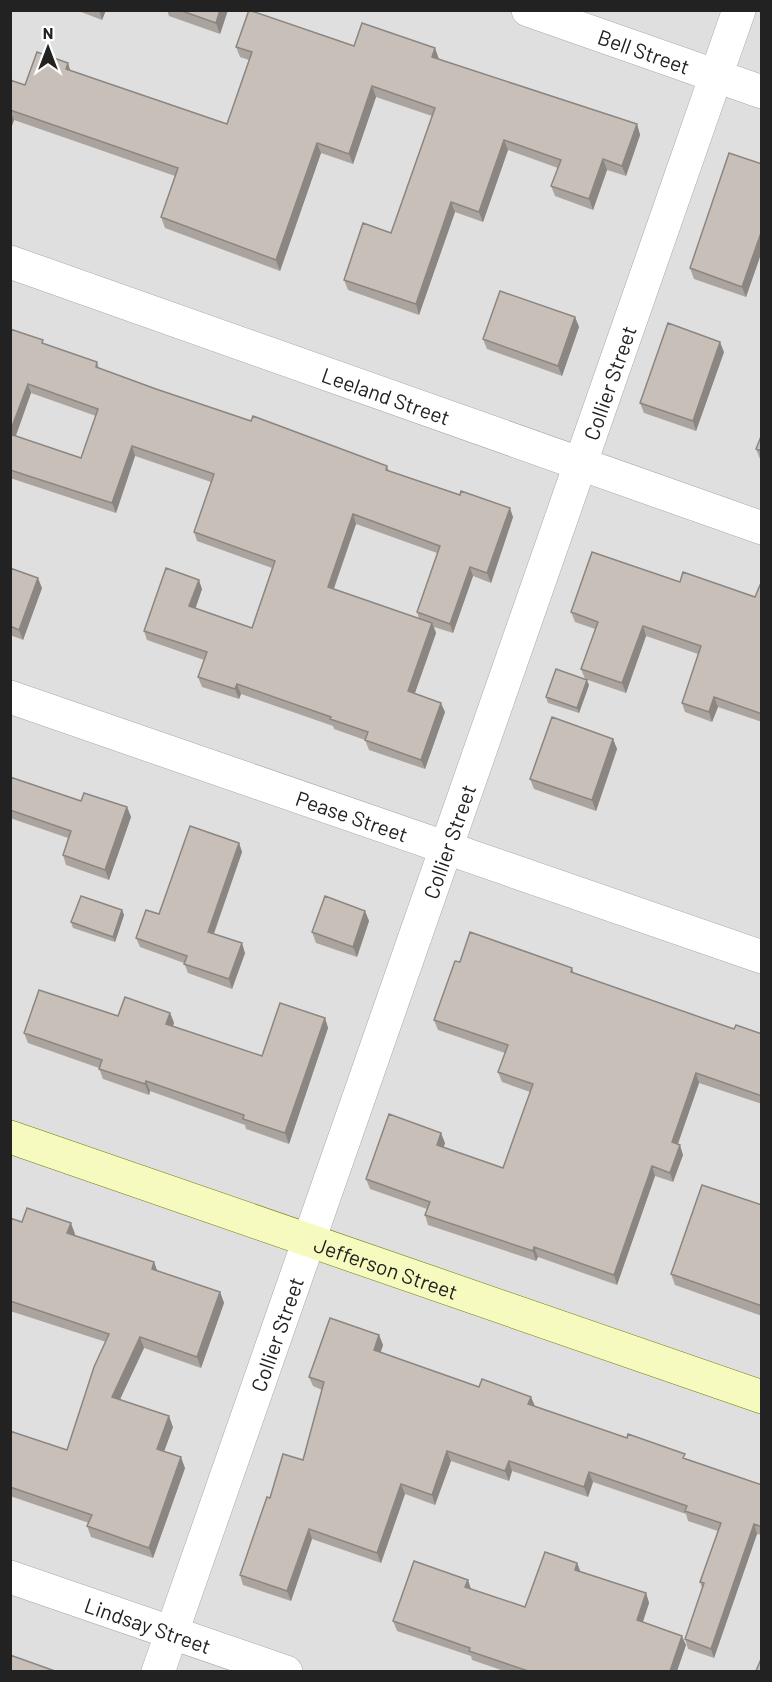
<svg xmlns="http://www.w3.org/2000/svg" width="772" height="1682" font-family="Barlow,sans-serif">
<rect width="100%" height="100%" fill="#f2efe9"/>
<path fill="#e0dfdf" d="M11,11H761V1671H11Z"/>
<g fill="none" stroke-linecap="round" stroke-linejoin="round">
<defs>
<g id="street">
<path id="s1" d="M528,10L762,92"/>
<path id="s2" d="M10,262L762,528"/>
<path id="s3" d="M10,697L762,957"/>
<path id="s4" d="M10,1577L286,1672"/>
<path id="s5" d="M158,1672L739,10"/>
</g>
<g id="secondary">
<path id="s6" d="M10,1137L762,1397"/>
</g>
</defs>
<use href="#street" stroke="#a9a9a9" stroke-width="34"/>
<use href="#secondary" stroke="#707d05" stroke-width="34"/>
<use href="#street" stroke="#fff" stroke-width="33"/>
<use href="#secondary" stroke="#f7fabf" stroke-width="33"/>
</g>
<path fill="#aba49e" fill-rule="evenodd" d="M76,10H106L102,20Z
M167,10H228L220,34L169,16Z
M354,46L439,59L637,124L640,135L626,176L607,170L593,210L555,196L551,186L558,168L508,150L483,222L455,212L419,315L348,290L344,280L391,233L432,116L376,97L353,164L321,153L280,271L165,228L161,217L175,176L14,120L10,131V80L25,85L68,63L70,70L227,124L249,60L240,57L236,47Z
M762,164V251L746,297L694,279L690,268Z
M575,317L579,327L562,376L487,349L483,339Z
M10,329L45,344L97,362L99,368L156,389L251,421L387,466L389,471L513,517L491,583L473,576L453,633L434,627L436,633L415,693L445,712L425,769L369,750L365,740L334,729L333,726L241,694L239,699L202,687L198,677L204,660L147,640L144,631L202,589L195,608L252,628L272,568L197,541L194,532L211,482L135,456L116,513L10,478ZM31,393L96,416L81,458L16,436ZM356,524L437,553L417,612L419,619L334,589Z
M724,352L696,431L644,413L640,403Z
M762,434V460L760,459L756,449Z
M10,568L42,588L23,640L10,635Z
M680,582L755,597L762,586V722L718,707L712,722L685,712L682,703L698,654L646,636L626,693L585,679L581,669L595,629L575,622L571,612Z
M589,685L579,713L548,703L546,697Z
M613,739L617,749L596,811L534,789L530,779Z
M10,777L81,801L127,807L131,817L109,880L66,865L63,855L68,838L10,818Z
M239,843L242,852L214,934L245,953L232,989L188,973L184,963L140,947L136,938L159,914Z
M122,910L124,915L115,942L73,928L71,922Z
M365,911L369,921L357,957L316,943L312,932Z
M460,962L572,968L574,973L734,1029L762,1034V1104L699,1083L678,1144L683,1155L673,1182L655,1176L617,1285L538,1257L536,1261L428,1225L425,1215L427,1209L370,1189L366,1179L445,1143L443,1148L503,1168L530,1092L502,1082L498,1072L505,1053L438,1030L434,1020Z
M170,1013L174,1023L173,1026L262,1056L325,1018L328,1028L289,1144L246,1129L245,1125L150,1091L149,1095L103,1079L99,1068L28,1043L24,1033L118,1016Z
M762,1205V1316L675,1285L671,1274Z
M10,1218L22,1222L75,1234L74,1235L154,1262L157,1271L220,1292L224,1303L201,1368L144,1348L120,1399L173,1427L164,1451L185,1468L153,1558L91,1537L87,1526L89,1523L10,1496V1431L67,1450L106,1342L10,1311Z
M379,1335L383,1345L380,1353L762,1485V1535L757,1534L714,1658L688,1649L685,1639L702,1588L700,1582L718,1531L688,1521L686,1514L593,1482L588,1497L512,1471L509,1481L451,1461L435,1505L405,1494L381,1563L312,1539L291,1601L243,1585L240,1575L270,1498L303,1460L322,1390L313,1386L309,1377Z
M577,1563L580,1571L646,1593L649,1603L643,1622L686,1645L677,1671H504L472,1660L471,1656L397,1631L393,1621L471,1589L525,1607Z"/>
<path fill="#8b8681" d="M99,10H106L102,20Z
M220,10H228L220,34L216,23Z
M435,48L439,59L436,67L432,57Z
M68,63L71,73L66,69Z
M372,86L376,97L353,164L349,154Z
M10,110L14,120L10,131Z
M637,124L640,135L626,176L622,166Z
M504,140L508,150L483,222L479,212Z
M317,143L321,153L280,271L276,260Z
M603,159L607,170L593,210L589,199Z
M451,202L455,212L419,315L416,304Z
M762,230V251L746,297L742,287Z
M575,317L579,327L562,376L558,366Z
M720,342L724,352L696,431L693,421Z
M28,384L31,393L13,443L10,435V432Z
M132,446L135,456L116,513L112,503Z
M510,508L513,517L491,583L487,573Z
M353,514L356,524L331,596L328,587Z
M470,567L473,576L453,633L450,624Z
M38,578L42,588L23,640L19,630Z
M199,580L202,589L193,616L189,606Z
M432,623L436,633L412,701L408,691Z
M643,626L646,636L626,693L622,683Z
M587,680L589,685L579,713L577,708Z
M237,684L241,694L239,699L235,689Z
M714,697L718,707L712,722L709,712Z
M441,703L445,712L425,769L421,760Z
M613,739L617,749L596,811L592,800Z
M127,807L131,817L109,880L105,870Z
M239,843L242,852L211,941L208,932Z
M122,910L124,915L115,942L113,937Z
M365,911L369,921L357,957L353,947Z
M242,943L245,953L232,989L229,979Z
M170,1013L174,1023L170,1034L166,1024Z
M325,1018L328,1028L289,1144L285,1133Z
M696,1073L699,1083L675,1152L672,1142Z
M146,1081L150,1091L149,1095L145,1084Z
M441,1133L445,1143L441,1155L437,1145Z
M680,1145L683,1155L673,1182L670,1173Z
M652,1166L655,1176L617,1285L614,1275Z
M71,1223L75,1234L71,1244L67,1233Z
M534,1247L538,1257L536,1261L533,1251Z
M154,1262L158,1273L152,1269Z
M220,1292L224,1303L201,1368L197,1357Z
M379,1335L383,1345L378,1360L374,1350Z
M140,1337L144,1348L116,1408L112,1397Z
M531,1397L535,1406L528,1404Z
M169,1416L173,1427L161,1460L157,1449Z
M447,1451L451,1461L435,1505L432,1495Z
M181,1457L185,1468L153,1558L149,1548Z
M509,1461L512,1471L509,1481L505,1471Z
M589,1472L593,1482L588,1497L584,1487Z
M401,1484L405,1494L381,1563L377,1553Z
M754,1524L757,1534L714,1658L711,1649Z
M309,1529L312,1539L291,1601L287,1591Z
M577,1563L581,1573L575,1570Z
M468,1580L471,1589L465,1587Z
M646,1593L649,1603L640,1630L637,1620Z
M682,1636L686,1645L677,1671H670Z"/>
<path fill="#c7bfb8" stroke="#8b8681" stroke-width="1.5" d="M179,10H220L216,23Z
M249,10L354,46L362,23L435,48L432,57L637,124L622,166L603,159L589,199L551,186L561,160L504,140L479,212L451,202L416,304L344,280L363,223L391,233L435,108L372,86L349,154L317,143L276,260L161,217L178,168L10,110V80L25,85L37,52L68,63L66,69L227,124L252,52L236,47Z
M729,153L762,164V230L742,287L690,268Z
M500,291L575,317L558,366L483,339Z
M668,323L720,342L693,421L640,403Z
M10,329L43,340L42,343L97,362L96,367L156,389L251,421L253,416L387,466L386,470L460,495L461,491L510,508L487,573L470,567L450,624L417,612L440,546L353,514L328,587L432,623L408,691L441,703L421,760L365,740L368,732L330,719L331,717L237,684L235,689L198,677L207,652L144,631L166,568L199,580L189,606L252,628L275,561L194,532L214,474L132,446L112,503L10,470V434L81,458L98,409L28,384L10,432Z
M762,434V451L756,449Z
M592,552L680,582L683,572L755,597L760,585L762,586V714L714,697L709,712L682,703L701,646L643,626L622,683L581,669L598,622L571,612Z
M10,568L38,578L19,630L10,626Z
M556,669L587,680L577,708L546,697Z
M552,717L613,739L592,800L530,779Z
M10,777L81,801L84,793L127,807L105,870L63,855L71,831L10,810Z
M190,826L239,843L208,932L242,943L229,979L184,964L187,956L136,938L146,910L159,914Z
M81,896L122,910L113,937L71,922Z
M325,896L365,911L353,947L312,932Z
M470,932L572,968L571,972L734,1029L736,1025L762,1034V1096L696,1073L672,1142L680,1145L670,1173L652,1166L614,1275L534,1247L533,1251L425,1215L430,1202L366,1179L389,1114L441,1133L437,1145L503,1168L533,1084L498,1072L508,1045L434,1020L455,961L460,962Z
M39,990L118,1016L125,997L170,1013L166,1024L262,1056L280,1003L325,1018L285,1133L243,1119L244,1115L146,1081L145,1084L99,1069L102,1060L24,1033Z
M702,1185L762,1205V1306L671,1274Z
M27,1208L71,1223L67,1233L154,1262L152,1269L220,1292L197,1357L140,1337L112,1397L169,1416L157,1449L181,1457L149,1548L87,1526L92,1515L10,1487V1431L67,1450L94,1367L109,1334L10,1301V1218L22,1222Z
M330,1318L379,1335L374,1350L479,1387L482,1379L531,1397L528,1404L627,1438L628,1434L685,1454L683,1458L762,1485V1527L754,1524L711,1649L685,1639L704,1583L700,1582L721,1523L685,1511L687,1506L589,1472L584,1487L509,1461L505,1471L447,1451L432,1495L401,1484L377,1553L309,1529L287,1591L240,1575L267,1497L270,1498L283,1454L303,1460L324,1382L309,1377Z
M545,1552L577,1563L575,1570L646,1593L637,1620L682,1636L670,1671H528L469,1651L470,1648L393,1621L414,1561L468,1580L465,1587L525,1607Z
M10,1655L55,1671H10Z
M761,1659L762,1660V1671H756Z"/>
<g text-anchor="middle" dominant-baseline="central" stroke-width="4.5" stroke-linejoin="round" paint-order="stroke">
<g font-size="21" fill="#222" stroke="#fff">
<text stroke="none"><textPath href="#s1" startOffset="123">Bell Street</textPath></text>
<text stroke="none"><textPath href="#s5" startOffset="1366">Collier Street</textPath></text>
<text stroke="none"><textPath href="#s2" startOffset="399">Leeland Street</textPath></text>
<text stroke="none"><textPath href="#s3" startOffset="362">Pease Street</textPath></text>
<text stroke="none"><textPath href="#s5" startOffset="880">Collier Street</textPath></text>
<text stroke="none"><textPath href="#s6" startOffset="398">Jefferson Street</textPath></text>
<text stroke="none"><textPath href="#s5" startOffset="358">Collier Street</textPath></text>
<text stroke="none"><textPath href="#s4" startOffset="146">Lindsay Street</textPath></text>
</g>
</g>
<rect width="772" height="1682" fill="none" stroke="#222222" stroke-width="24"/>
<g transform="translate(48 48)" stroke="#ffffff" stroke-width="4.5" paint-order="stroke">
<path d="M0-4.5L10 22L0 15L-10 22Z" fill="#222222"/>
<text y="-9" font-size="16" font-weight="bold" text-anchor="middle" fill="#222222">N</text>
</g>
</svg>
